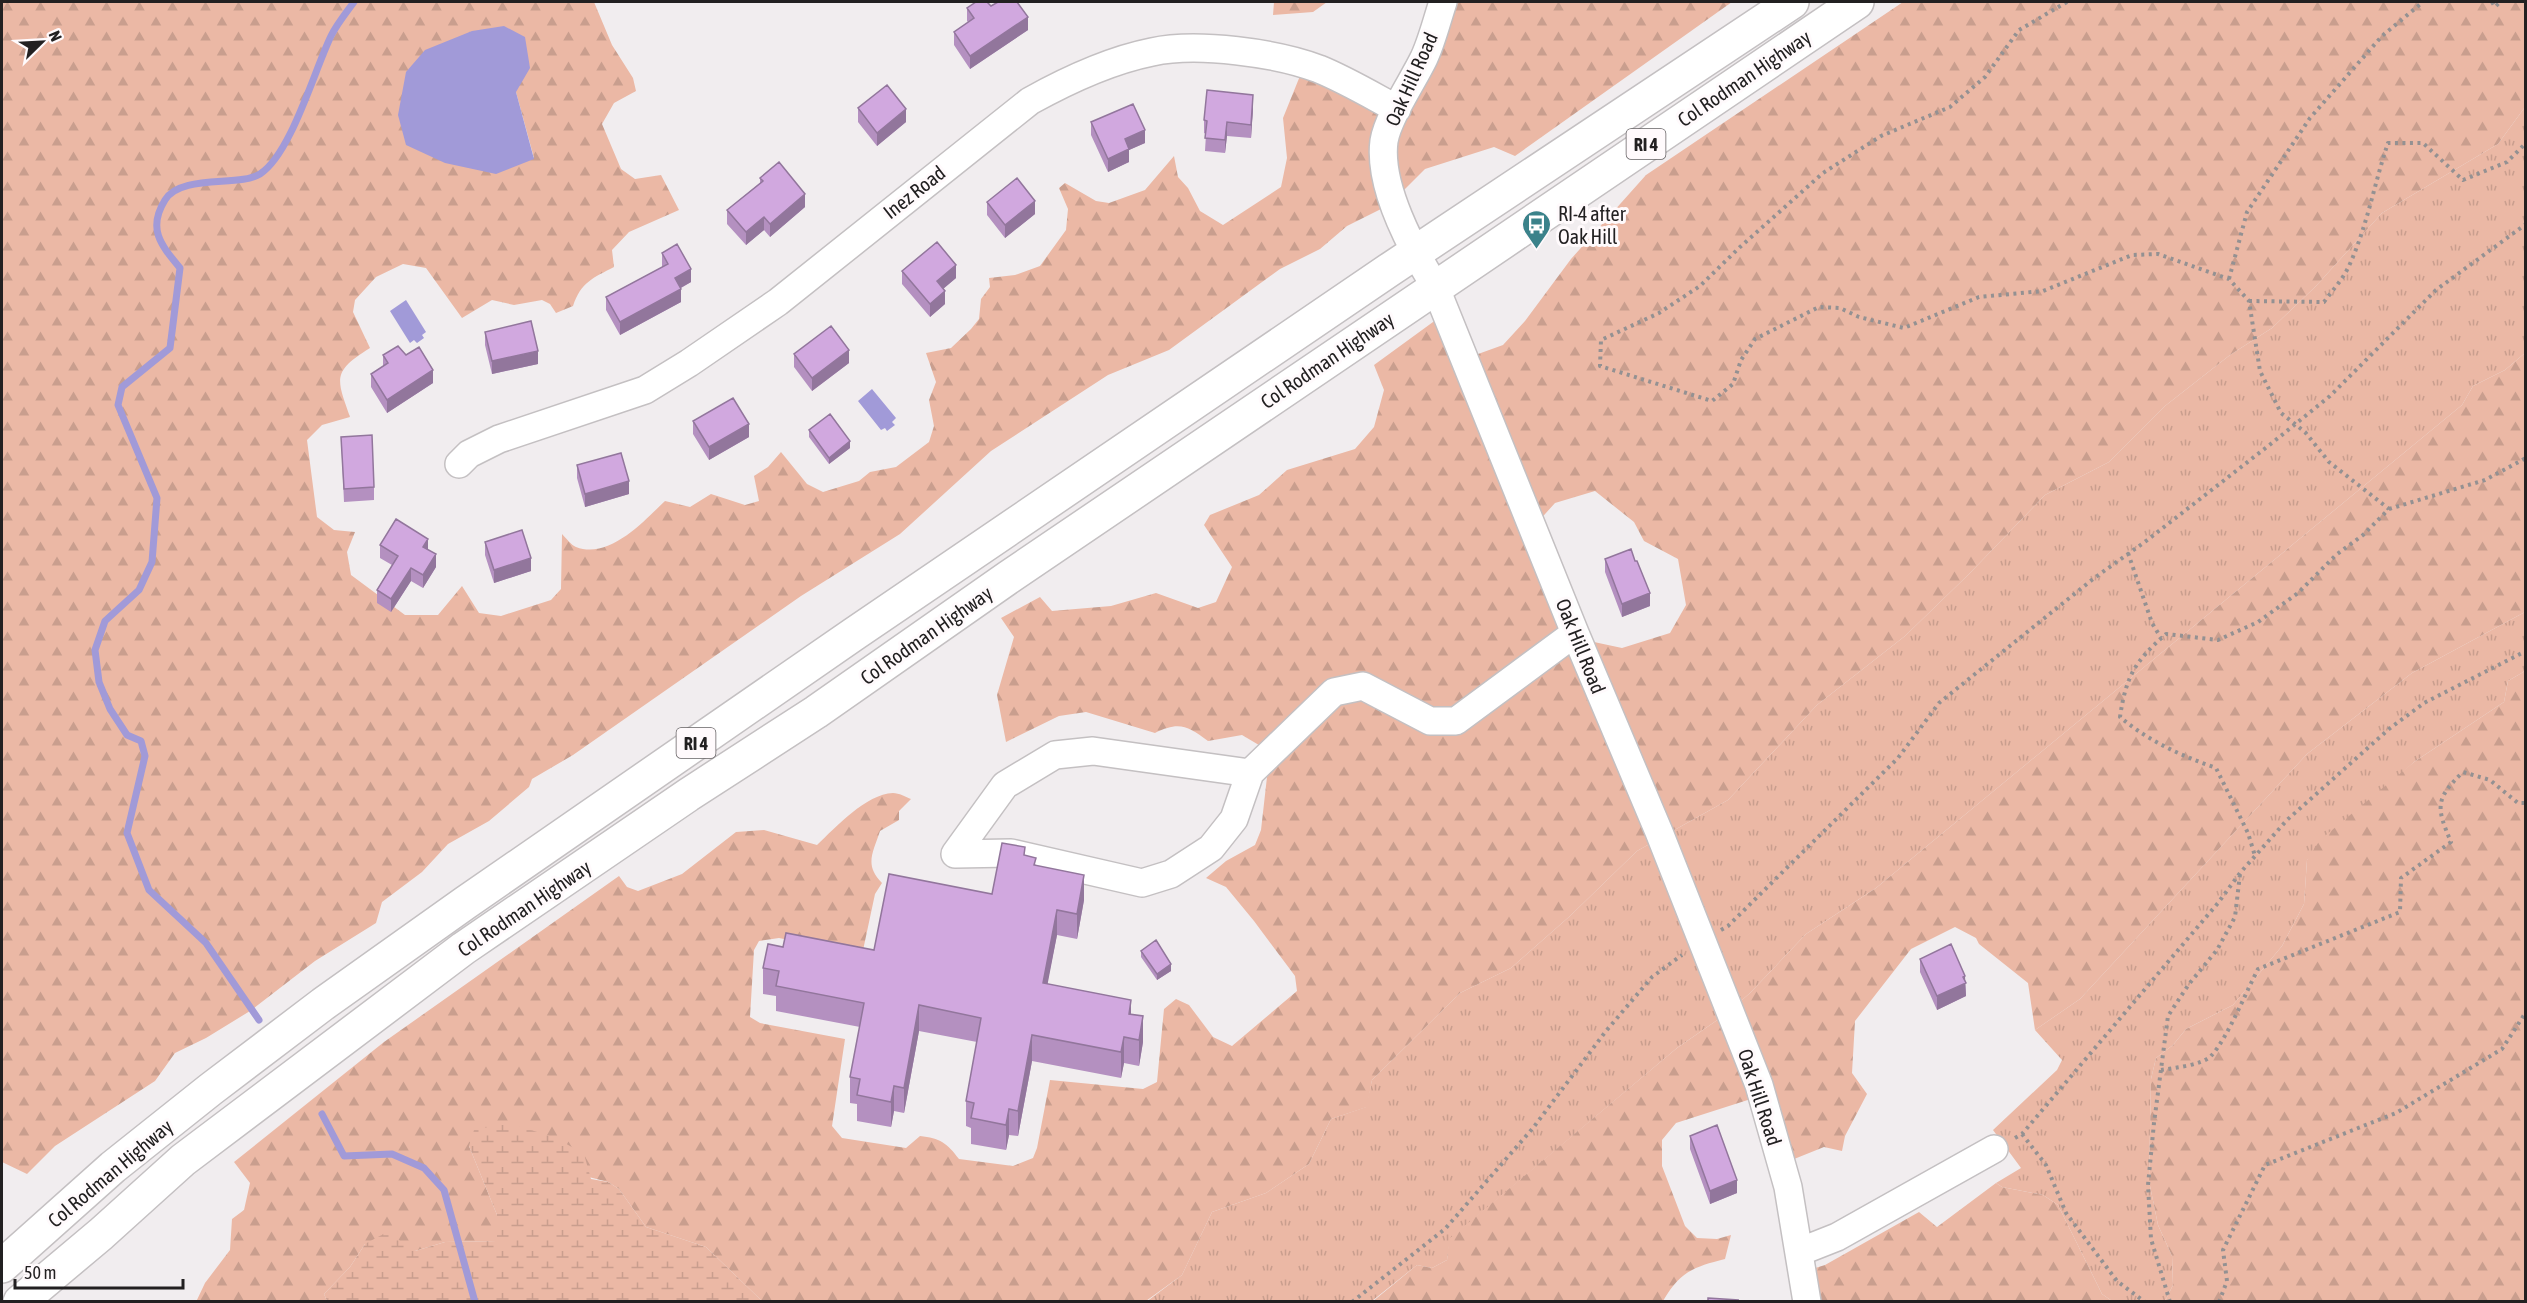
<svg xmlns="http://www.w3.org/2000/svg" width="2527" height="1303" font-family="'Asap Condensed',sans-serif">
<defs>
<pattern id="grass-tufts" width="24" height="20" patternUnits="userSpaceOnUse" patternTransform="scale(1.5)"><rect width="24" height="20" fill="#ebb8a5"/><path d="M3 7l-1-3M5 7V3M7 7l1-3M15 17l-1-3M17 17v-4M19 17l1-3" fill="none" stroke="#c99e8e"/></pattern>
<pattern id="forest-firs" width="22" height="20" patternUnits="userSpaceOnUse" patternTransform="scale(1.5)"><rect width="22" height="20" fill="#ebb8a5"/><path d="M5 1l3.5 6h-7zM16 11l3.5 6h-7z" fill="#c99e8e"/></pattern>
<pattern id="wetland-marsh" width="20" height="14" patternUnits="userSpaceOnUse" patternTransform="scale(1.5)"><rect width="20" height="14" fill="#ebb8a5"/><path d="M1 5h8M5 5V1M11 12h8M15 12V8" fill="none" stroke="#c99e8e"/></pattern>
</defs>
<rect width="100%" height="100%" fill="#f1edef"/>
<path fill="url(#grass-tufts)" d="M2525,107V353L2505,370L2473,386L2462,405L1876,888L1806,934L1750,993L1726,1014L1677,1048L1450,1239L1447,1260L1432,1268L1417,1265L1372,1301L1146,1302L1182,1275L1212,1212L1266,1193L1309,1164L1331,1119L1366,1107L1372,1080L1460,993L1511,968L1570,916L1637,851L1728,800L1817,705L1905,636L1969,574L2045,495L2109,462L2165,406L2230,355L2272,328L2316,286L2382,213L2498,144Z
M2525,612V671L2508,681L2504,702L2414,762L2307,860L2304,904L2282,946L2233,1005L2186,1029L2173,1045L2156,1058L2151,1079L2149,1181L2158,1225L2172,1256L2173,1285L2165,1301H2112L2102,1294L2058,1205L2043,1195L2002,1187L1996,1183L2021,1168L1993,1130L2057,1070L2062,1060L2035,1030L2080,999L2307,754L2412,673Z"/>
<path fill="url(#forest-firs)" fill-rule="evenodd" d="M2,2H594L612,45L633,78L636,91L614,103L602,124L621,169L635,179L661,175L679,210L629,232L612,250L614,267C593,278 581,282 573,306L556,313L550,304L542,300L514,305L492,300L462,318L426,268L403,264L376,277L355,300L353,312L370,348C331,372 337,379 350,417L322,425L307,440L317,517L334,530L355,532L347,552L351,575L405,615H438L462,586L479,613L501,616L551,600L561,589L562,534C566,538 571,545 576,547C609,560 644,521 665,501L690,507L711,494L745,505L759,501L754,476L768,467L781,452L807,484L823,492L859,481L870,472L896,467L929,442L934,426L929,400L936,382L926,353L951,348L971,329L979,319L981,299L990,287L989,278L1015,275L1040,266L1066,230L1068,209L1059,188L1065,183L1096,201L1109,203L1145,190L1174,156L1178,177L1188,188L1200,211L1223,225L1281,187L1287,158L1283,118L1304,66L1394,104L1446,2H1732L1515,156L1494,147L1425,169L1400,194L1395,202L1347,226L1320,249L1280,269L1169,350L1108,375L991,451L900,534L801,596L573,755L532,779L529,787L489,821L448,844L422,872L382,902L376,923L315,961L250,1011L206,1038L175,1053L155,1081L55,1146L27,1174L2,1162ZM425,50L516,92L534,158Z
M1274,2H1327L1313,12L1273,15Z
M1903,2H2525V107L2498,144L2382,213L2316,286L2272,328L2230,355L2165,406L2109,462L2045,495L1969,574L1905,636L1817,705L1728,800L1637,851L1570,916L1511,968L1460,993L1372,1080L1367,1107L1331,1119L1309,1164L1266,1193L1212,1212L1182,1275L1146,1301H762L706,1247L646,1227L619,1189L608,1182L469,1146L497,1215V1241L445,1242L415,1251L365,1244L350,1267L324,1294L327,1301L196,1302L205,1283L230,1250L232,1219L244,1210L250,1183L234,1162L384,1042L619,876L627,887L638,891L682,874L736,832L764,830L817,845C836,827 866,794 893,793C899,793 906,797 911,799L899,811V820L880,831C873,853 864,865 882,883L875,894L862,955L779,938L759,941L754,950L750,1017L760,1023L845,1039L832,1126L842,1138L906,1148L920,1136C940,1138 947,1143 959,1159L1013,1166L1033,1158L1037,1148L1050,1080L1143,1089L1157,1082L1164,1009L1176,999L1189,1005L1213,1037L1232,1046L1297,991L1295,976L1254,921L1226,887L1206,878L1226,861L1255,845L1261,830L1267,777L1277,763L1269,751L1242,735L1208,741C1188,726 1179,721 1155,733L1086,712L1059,716L1006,742L997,695L1014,637L1001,618L1040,597L1052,611L1111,606L1156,593L1198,608L1216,602L1232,567L1204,525L1210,515L1259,495L1287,470L1355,449L1374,427L1384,390L1374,365L1444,314L1467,358L1503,345L1525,321L1571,259L1646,175ZM1595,491L1634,522L1644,541L1678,559L1686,605L1670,633L1622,648L1580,639L1536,524L1555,503Z
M2525,353V612L2412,673L2307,754L2080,999L2035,1030L2028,983L1979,944L1976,938L1955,927L1911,949L1855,1021L1852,1073L1867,1094L1845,1136L1842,1151L1824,1147L1777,1166L1754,1098L1676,1123L1662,1140V1166L1685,1226L1697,1238L1717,1239L1731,1235L1725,1259C1693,1267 1680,1272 1663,1301L1372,1302L1417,1265L1432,1268L1447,1260L1449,1239L1677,1048L1726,1014L1750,993L1806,934L1876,888L2462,405L2473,386L2505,370Z
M2525,671V1301H2165L2173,1285L2172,1256L2158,1225L2149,1181L2151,1079L2156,1058L2173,1045L2186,1029L2233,1005L2282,946L2304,904L2307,860L2320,840L2414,762L2504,702L2508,681Z
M1996,1183L2002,1187L2043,1195L2058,1205L2102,1294L2112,1301H1799V1273L1825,1265L1919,1212L1937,1227Z"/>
<path fill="url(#wetland-marsh)" d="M509,1123L556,1138L584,1154L591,1179L608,1182L619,1189L646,1227L706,1247L762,1301H327L324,1294L350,1267L365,1244L387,1232L415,1251L445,1242L497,1241V1215L469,1146L474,1130Z"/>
<path fill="#a19ad8" d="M504,26L525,37L530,68L516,92L534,159L496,174L445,163L406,145L398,115L406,72L425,50L472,31Z
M406,300L426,332L422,335L424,338L417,343L414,340L410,343L390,311Z
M872,389L896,418L892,422L895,425L887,431L885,428L881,430L858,401Z"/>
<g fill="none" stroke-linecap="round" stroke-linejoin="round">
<path stroke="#a19ad8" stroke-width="7" d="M259,1020L206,943L149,890L127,833L145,756L141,741L127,735L110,709L99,682L95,650L105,621L139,590L152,562L157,498L118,405L122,387L170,348L180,268C161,245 147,229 165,200C181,174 239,187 260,174C291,154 314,71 331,36C337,24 346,13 354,2
M322,1114L344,1156L392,1154L424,1168L444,1190L475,1302"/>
<defs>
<path id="minor" d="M1443,2C1437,20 1432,41 1424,58C1413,81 1388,117 1384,141C1378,186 1412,249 1435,286L1575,633L1659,832L1759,1085L1788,1187L1807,1302
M459,464L469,454L499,439L645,390L689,363L778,302L1030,101C1066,81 1112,60 1152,52C1197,42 1277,53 1319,69C1346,80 1371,95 1397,109
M1250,773L1234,819L1211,848L1171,874L1142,883L1011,853L955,854L1005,785L1055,755L1093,751L1250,773L1334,692L1363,686L1430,721H1456L1575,633
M1799,1252L1837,1237L1994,1149"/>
<path id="highway" d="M2,1266L113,1167L211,1089L323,1004L465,903L854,634L1389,270L1792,2
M20,1302L101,1234L183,1160L464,948L688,795L816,712L1009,577L1857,2"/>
</defs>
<use href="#minor" stroke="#c4c0c2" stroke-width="30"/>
<use href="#highway" stroke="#c4c0c2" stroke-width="36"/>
<path stroke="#949192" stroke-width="4" stroke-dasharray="3 4.5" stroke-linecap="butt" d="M2067,2L2019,30L1985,77L1950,107L1881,136L1823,173L1740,247L1700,286L1659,313L1601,340L1600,366L1712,401L1733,384L1741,360L1755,339L1819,307L1840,308L1859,317L1904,328L1979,297L2043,291L2132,255L2158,254L2229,279L2249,301L2260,371L2281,413L2305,432L2329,462L2389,509L2363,535L2336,555L2298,593L2258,622L2218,640L2166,634C2135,661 2126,676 2120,717C2150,742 2180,755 2216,768L2248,833L2255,856
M2492,2L2495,7L2500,2
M2229,279L2247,212L2310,118L2382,36L2423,2
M2249,301L2324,302C2332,291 2342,280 2348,268C2367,228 2374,184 2388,143H2423L2463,180L2507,162L2526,143
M2389,509L2485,480L2526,458
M2128,553L2152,623L2161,638
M1721,930L1728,926L1898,758L1939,703L2093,579L2146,541L2272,443L2330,396L2436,290L2526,224
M2161,1070C2174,1068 2202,1065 2211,1056C2227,1039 2246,992 2258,969L2400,912L2401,878L2451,842C2436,807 2435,799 2463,772L2490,780L2518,803H2526
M2022,1134L2046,1165L2066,1213L2117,1281L2145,1302
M2015,1138L2022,1134L2218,903L2240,873L2287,820L2389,729L2424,703L2526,651
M1352,1302L1445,1229L1533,1128L1606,1031L1652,977L1682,955
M2170,1302L2151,1239L2148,1185L2154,1123L2168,1016L2189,984L2217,950L2235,917L2240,874
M2219,1302L2227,1281L2223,1250L2265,1165L2396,1113L2502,1049L2526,1012"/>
<use href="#minor" stroke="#fff" stroke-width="27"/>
<use href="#highway" stroke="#fff" stroke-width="33"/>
</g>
<path fill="#b490c0" d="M991,6L1028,30L970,69L954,45V32L968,22L967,21V8Z
M858,108L906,122L877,146L858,122Z
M1253,108L1251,138L1227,136L1225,153L1205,151L1206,134L1204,133V120Z
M1091,122L1145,143L1129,150V162L1108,172L1091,135Z
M760,178L805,207L770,237L764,230L746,245L727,224V210L760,183Z
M987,202L1035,214L1005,238L987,215Z
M662,253L691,282L681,288V302L620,335L606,310V297L662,267Z
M902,271L956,278L943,289L945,304L930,317L902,284Z
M485,332L538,364L492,374L485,345Z
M794,354L849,363L812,391L794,367Z
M383,355H406L433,383L387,413L371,387V374L383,367Z
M693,421L749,437L709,460L693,434Z
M809,430L850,448L829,464L809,437Z
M341,437L374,487V500L344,502Z
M577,465L629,494L585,507L577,478Z
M485,542L531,571L494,583L485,555Z
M380,545L428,550L436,567L423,588L411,581L391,612L377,603V590L392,565L380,558Z
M1605,559L1635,561L1650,606L1622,617L1605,572Z
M1025,856L1036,865L1084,900L1077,939L1057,935L1047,984L1131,1014L1143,1042L1139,1066L1124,1063L1121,1078L1032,1061L1018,1136L1009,1135L1006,1150L971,1144V1128L966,1126V1101L977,1042L919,1031L904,1113L894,1111L891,1127L857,1121V1104L850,1103V1077L860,1027L776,1011V996L763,994V968L783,947L874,950L992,894Z
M1141,951L1171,971L1157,980L1141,957Z
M1920,959L1965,981L1966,996L1937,1010L1920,972Z
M1690,1136L1737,1193L1710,1204L1690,1149Z"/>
<path fill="#92769c" d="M1028,17V30L970,69V56Z
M1253,95V108L1251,138V125Z
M906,109V122L877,146V133Z
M1227,122V136L1225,153V140Z
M1145,130V143L1129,150V162L1108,172V159L1125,139Z
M805,194V207L770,237V224Z
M1035,201V214L1005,238V225Z
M764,217V230L746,245V232Z
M956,265V278L937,294V281Z
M691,269V282L675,291V278Z
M681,289V302L620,335V322Z
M945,291V304L930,317V304Z
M849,350V363L812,391V378Z
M538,351V364L492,374V361Z
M433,370V383L387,413V400Z
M749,424V437L709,460V447Z
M850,441V448L829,464V458Z
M629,481V494L585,507V494Z
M428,539V552L423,547Z
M436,554V567L423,588V575Z
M531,558V571L494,583V570Z
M411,568V581L391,612V599Z
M1650,593V606L1622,617V604Z
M1084,875V900L1077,939V914Z
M1057,910V935L1043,1008V983Z
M1171,964V971L1157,980V974Z
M1965,976L1966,996L1937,1010V996Z
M1131,1000V1026L1129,1039V1014Z
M919,1005V1031L904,1113V1088Z
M1143,1016V1042L1139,1066V1040Z
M1032,1035V1061L1018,1136V1111Z
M1124,1037V1063L1121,1078V1052Z
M894,1086V1111L891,1127V1102Z
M1009,1109V1135L1006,1150V1125Z
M1737,1180V1193L1710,1204V1191Z"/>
<path fill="#d1a8df" stroke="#92769c" stroke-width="1.5" d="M976,2H987L991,6L998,2H1017L1028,17L970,56L954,32L974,18L967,8Z
M887,85L906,109L877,133L858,108Z
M1207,90L1253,95L1251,125L1227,122L1225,140L1205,138L1207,121L1204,120Z
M1133,104L1145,130L1125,139L1129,149L1108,159L1091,122Z
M779,162L805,194L770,224L764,217L746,232L727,210L763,181L760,178Z
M1017,178L1035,201L1005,225L987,202Z
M937,242L956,265L937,281L945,291L930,304L902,271Z
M677,244L691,269L675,278L681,289L620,322L606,297L668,264L662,253Z
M531,321L538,351L492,361L485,332Z
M831,326L849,350L812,378L794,354Z
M398,346L406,355L419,347L433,370L387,400L371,374L388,363L383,355Z
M733,398L749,424L709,447L693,421Z
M830,414L850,441L829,458L809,430Z
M372,435L374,487L344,489L341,437Z
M621,453L629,481L585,494L577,465Z
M396,519L428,539L423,547L436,554L423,575L411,568L391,599L377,590L398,556L380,545Z
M522,530L531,558L494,570L485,542Z
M1631,549L1635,561H1637L1650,593L1622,604L1605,559Z
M1002,843L1025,847L1024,855L1036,858L1034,865L1084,875L1077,914L1057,910L1043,983L1131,1000L1129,1014L1143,1016L1139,1040L1124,1037L1121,1052L1032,1035L1018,1111L1009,1109L1006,1125L971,1118L974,1103L966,1101L981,1018L919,1005L904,1088L894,1086L891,1102L857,1095L860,1079L850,1077L864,1003L776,986L779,971L763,968L768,944L783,947L786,933L874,950L889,874L992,894Z
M1156,940L1171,964L1157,974L1141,951Z
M1951,944L1965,976L1963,977L1966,983L1937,996L1920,959Z
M1717,1125L1737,1180L1710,1191L1690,1136Z
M1708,1298L1738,1300L1737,1302H1708Z"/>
<defs>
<symbol id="bus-pin" viewBox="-11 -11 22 30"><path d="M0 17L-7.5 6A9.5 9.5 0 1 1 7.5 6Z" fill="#3b828a" stroke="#fffafc"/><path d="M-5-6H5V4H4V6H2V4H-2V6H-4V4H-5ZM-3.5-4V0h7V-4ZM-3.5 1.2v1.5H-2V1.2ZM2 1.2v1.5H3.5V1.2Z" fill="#fff"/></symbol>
</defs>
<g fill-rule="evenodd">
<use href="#bus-pin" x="1520" y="208" width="33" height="45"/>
</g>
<g text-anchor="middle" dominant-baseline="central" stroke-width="6" stroke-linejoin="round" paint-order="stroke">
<g fill="#fffafc" stroke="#646163" stroke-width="1.5">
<rect x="1626.5" y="129" width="39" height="30" rx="4.5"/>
<rect x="676.5" y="728" width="39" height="30" rx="4.5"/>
</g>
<g font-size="18" font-weight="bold" fill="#222021">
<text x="1646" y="144">RI 4</text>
<text x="696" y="743">RI 4</text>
</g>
<g font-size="20" fill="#222021" stroke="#fffafc">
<text transform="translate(1744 78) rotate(-34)">Col Rodman Highway</text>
<text transform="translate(1411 79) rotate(-66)">Oak Hill Road</text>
<text transform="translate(914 192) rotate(-38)">Inez Road</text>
<text transform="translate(1327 360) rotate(-34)">Col Rodman Highway</text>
<text transform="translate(926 635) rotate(-35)">Col Rodman Highway</text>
<text transform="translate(1581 646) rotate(68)">Oak Hill Road</text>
<text transform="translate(524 908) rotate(-34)">Col Rodman Highway</text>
<text transform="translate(1760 1097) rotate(72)">Oak Hill Road</text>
<text transform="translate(110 1173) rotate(-40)">Col Rodman Highway</text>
</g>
<g font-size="20" fill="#222021" stroke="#fffafc" text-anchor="start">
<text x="1558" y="213">RI-4 after<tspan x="1558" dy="23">Oak Hill</tspan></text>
</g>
</g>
<rect width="2527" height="1303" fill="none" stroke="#222021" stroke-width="6"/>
<g transform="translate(42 42) rotate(66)" stroke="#fffafc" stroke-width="4.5" paint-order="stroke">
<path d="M0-4.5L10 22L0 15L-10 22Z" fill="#222021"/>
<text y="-9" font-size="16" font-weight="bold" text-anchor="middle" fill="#222021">N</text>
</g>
<path d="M15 1279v9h168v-9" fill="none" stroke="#222021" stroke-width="3"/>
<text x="24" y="1279" font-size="18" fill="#222021" stroke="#fffafc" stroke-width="4.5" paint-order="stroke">50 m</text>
</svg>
